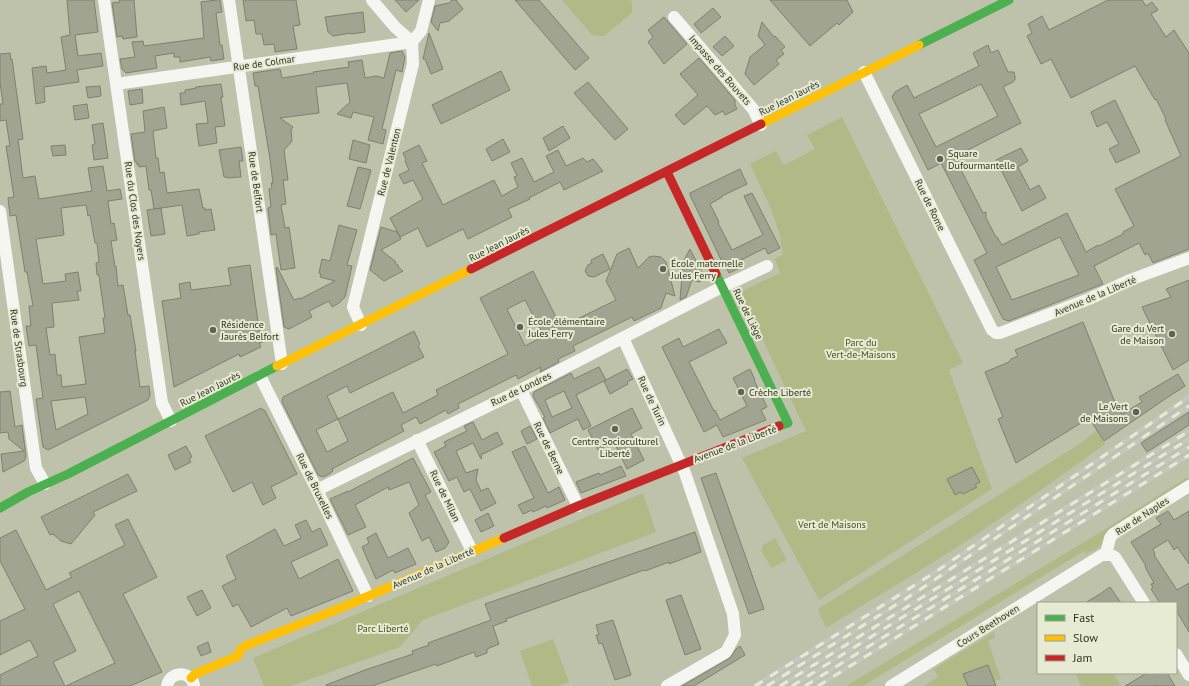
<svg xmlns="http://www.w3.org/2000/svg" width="1189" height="686" font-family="'PT Sans',sans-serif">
<rect width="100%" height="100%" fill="#bec2aa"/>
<path fill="#b1b986" d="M562,0H631L632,2V13L604,36L592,35Z
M842,117L963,363L949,370L992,489L819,600L742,458L806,431L740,292L780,273L775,259L783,254L779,232L770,207L750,164L776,151L784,165L815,149L807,135Z
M1105,425L1107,427L1098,432L1105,444C1051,483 997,522 940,558C902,582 864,604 826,628L818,610L821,607L1081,443C1089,437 1096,430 1105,425Z
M1186,478L1188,480L1110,529C1104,536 1105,540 1100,546C1097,550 1091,551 1086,554L1084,551L863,686H846L1104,530Z
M643,493L656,532L423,620L400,647L291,686H264L253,658Z
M775,538L787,560L771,568L761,550L763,545Z
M994,632L995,638L988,641L1001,679L994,681L988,665L963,674L968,686H924L938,677L934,669Z
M553,639L569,682L558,686H532L520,651Z
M1079,673H1113L1121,686H1081L1076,674Z"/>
<path fill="#a1a491" stroke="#7e816e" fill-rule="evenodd" d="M67,0H94L98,32L75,35L78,56L101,53L103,66L77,70L79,82L44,87L45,102L36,104L32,68L46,66L47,73L66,70L61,37L70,35Z
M119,0H134L137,37L123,39L122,36L117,37L112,3L120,2Z
M216,0H220L222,12L216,13L220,45H222L224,59L211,61L210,57L180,62V57H174V53L155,56L157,68L126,73L122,69L120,59L135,57L132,42L143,41L144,46L204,38L201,2Z
M243,0H296L300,25L293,26L297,49L275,52L274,44L264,45L262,34H256L254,20L246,21Z
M395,0H419L406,12Z
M452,0H456L463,9L449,21L440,23L438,31L431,22L435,6L449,3Z
M515,0H539L589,58L575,70Z
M770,0H847L853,12L839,25L837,23L810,46Z
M1108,0H1142L1146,6L1152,2L1158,10L1151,14L1166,37L1174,30L1189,53V249L1153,263L1148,253L1145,255L1139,243L1094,266L1103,284L1009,321L1003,319L974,260L987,253L941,163L928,170L892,97L895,92L907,85L914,98L979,66L973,53L988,45L991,53L998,50L1008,72H1014L1015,77V80L1013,82L1003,87L1021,123L956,156L961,165L959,166L983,213L986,212V218L996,237H997L1002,245L1067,213L1086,252L1098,245L1099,246L1123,234V232L1134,226L1115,189L1181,156L1165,120L1166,119L1156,99L1155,100L1135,66L1071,98L1051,59L1041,64L1027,36L1032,33L1028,24L1042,16L1049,30ZM981,84L998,116L936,147L919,114ZM1060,237L1079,275L1012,300L996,267Z
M713,8L721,17L701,33L694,24Z
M363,12L365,32L351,34V33L333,36L328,32L325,17Z
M664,17L687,44L664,64L648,42L653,37L648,30Z
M762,22L774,37L775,36L785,47L781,50L784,54L776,60L779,64L754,85L745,74L750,57L765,45L758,36Z
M429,33L443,69L431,74L425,59H423Z
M725,36L734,46L722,56L713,47Z
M402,51L405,57L402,72L396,70L382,129L386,130L383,144L368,140L374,117L353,112L351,118L337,114L350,102L347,83L316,87L319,113L280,118L293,127L291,130L292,141L284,150L288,180H283L286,204L281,205L285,228L289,227L295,268L281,270L276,234L271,235L268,208L271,207L269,189L272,188L271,183H273L270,159L258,86H255L253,73L280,69L282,78L314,73L313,72L349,67L348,62L362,60L365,78L376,76L384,78L390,53Z
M10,53L11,60L12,59L23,139L18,140L23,178L35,176L39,199L92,191L88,168L103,166L107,191L120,189L122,199L108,201L111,224L114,223L117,240L111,241L115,267L116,266L118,286L123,285L128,315H130L136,351H135L140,387L149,386L150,395L148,400L48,450L43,447L36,399L43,398L36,345L29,346L26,326H31L29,306H33L27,272H25L16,215L10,216L8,198L14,197L6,146H10L6,120L0,121V104H3L0,82V54ZM86,205L88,216L90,215L95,243H97L99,262L96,263L97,275H99L100,283L105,318H103L105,333L79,337L86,384L62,387L61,375H57L55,354L50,355L46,328L54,327L52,303L79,300L77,291H81L78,272L65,274L66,281L43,284L36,239L64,235L61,208ZM85,397L88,414L56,430L51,401Z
M699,58L735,100V105L737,109L725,115L723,111L715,115L707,106L684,125L675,115L698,95L680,74Z
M501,71L510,90L441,124L432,105Z
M588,82L628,129L615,140L574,93Z
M221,84L223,97H221L225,126L215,127L217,143L199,146L196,124L208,123L205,101L181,105L180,93H185V90L196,88V87Z
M100,86L101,96L88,98L86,87Z
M142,89L143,103L130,105L128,91Z
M1115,100L1140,152L1116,163L1109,149L1119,144L1107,122L1097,127L1091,112Z
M87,104L89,118L75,120L73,106Z
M164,107L167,128L153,131L156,158H158L160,173L164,172L167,193L199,189L203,208H205V210L211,209L215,230L199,232V234L187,236L182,205L154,209L151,190H149L146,166L139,167V164L137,165V162H135L131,134L145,132L143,111Z
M103,123L108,158L94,160L92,145L95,144L92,125Z
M563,126L570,138L549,151L543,138Z
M503,139L510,152L492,161L486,149Z
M353,140L370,145L366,163L349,159Z
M65,145L66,155L53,156L51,146Z
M419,145L427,161L422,163L443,205L494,180L502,196L518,187L514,177L517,176L511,163L522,158L534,182L554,172L546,156L558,150L566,166L583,158L587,162L593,159L603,171L564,190L560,182L529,198L530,199L508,209L512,217L468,239L463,229L427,247L418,228L400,237L390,218L423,199L413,180L404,184L399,175L409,170L405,161L406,160L403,153Z
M241,147L243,161H239L241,177L227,178V177H224L219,150Z
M1021,148L1028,161L1018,167L1030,190L1039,185L1046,198L1022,211L996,160Z
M358,167L371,170L360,209L347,206Z
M740,169L747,184L722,196V197L710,204L719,222L718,223L732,250L763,235L744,196L752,193L780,248L768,254L765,248L741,260L744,266L729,273L725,265L724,266L690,195V193Z
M161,208L165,234L151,236L147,210Z
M339,225L357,230L347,265L352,266L345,297L339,303L332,307L329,301L309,311L312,317L289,329L284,327L276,268L277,267L294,300L300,298V299L335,281L320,277L321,274L319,273L322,259L330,261Z
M381,227L397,232L401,239L381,250L396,262L395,263L399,266L398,267L403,271L384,281L370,270Z
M629,248L638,268L649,257L653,256L661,257L666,262L675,296L666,293L661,308L634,321L632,317L573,346L575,351L558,359L559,362L540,372L541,367L518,379L516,375L458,404L459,408L448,414L446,410L420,424L416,417L401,425L404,431L332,469L333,471L331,472V473L323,477L318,475L282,402L283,397L414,331L420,344L418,346L424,357L350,393L347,386L327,396L338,419L393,392L403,413L438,395L436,390L508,354L480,298L533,271L561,327L616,300L606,281L617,254ZM525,300L544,336L525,346L507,309ZM338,419L348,441L327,452L316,430Z
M690,249L705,279L699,282L692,280L686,297L680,300L683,262Z
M603,254L610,269L594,277L588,276L585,271L588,265L592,263L591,260Z
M250,265L258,322L261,338L263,342L259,343L261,347L240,357L239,354L174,387L162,301L181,298L179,284L190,282L191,290L231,285L228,268Z
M1189,280V360L1173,370L1142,307L1171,297L1166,289Z
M1083,322L1114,400L1122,414L1142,402L1139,397L1178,374L1185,386L1165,399L1104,441L1089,418L1016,463L998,419L1003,417L985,372L1009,362L1011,359L1018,356L1015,350Z
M719,329L727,343L689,362L714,411L715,410L720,420L747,406L733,378L750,369L755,380H754L767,407L761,410L766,420L723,437L717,425L704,432L662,347L679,338L683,347Z
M599,367L606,380L576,395L591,426L583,430L578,419L550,433L543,418L545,417L533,396L534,392L571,373L574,379ZM564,391L572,408L552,417L545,400Z
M627,369L633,379L627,382L628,384L610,394L604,381Z
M10,391L15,427L22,425L26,457L24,461L3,472L1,454L24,451L9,439L8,432L0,433V392Z
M261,408L265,411L297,474L271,487L276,498L263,505L252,482L233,492L205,436Z
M632,408L642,428L631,434L644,460L627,469L614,442L598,450L588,430Z
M1189,412V425L1147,452L1141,443Z
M473,422L482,440L497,432L503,444L483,454L482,453L481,459L473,443L456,451L466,473L478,469L476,480L481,491L488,488L496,503L481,511L470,489L464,492L457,477L449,481L434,452L446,446L444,442L467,431L464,426Z
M530,426L537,439L527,444L521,431Z
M186,446L192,457L189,459L191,462L175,470L168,455Z
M525,446L548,493L559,487L565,500L547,508L546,506L533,512L532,510L523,514L518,505L534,498L512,452Z
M413,458L431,492L425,495L449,542L445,548L436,552L429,537L422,541L409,513L419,505L409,482L389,490L388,487L355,505L366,527L348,535L330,499L348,491V492Z
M621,466L626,476L581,493L576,482L599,473L600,475Z
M972,467L980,482L975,485L977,487L963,494L960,492L955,495L947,479Z
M716,473L764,609L749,614L701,478Z
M128,474L137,491L93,512L95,515L71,544L61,541L53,534L50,535L41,517Z
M1168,511L1174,520L1189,511V564L1180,551L1177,547L1174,550L1168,540L1153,549L1155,554L1154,555L1177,590L1189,583V632L1176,610V603H1160L1151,589L1153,588L1151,584L1154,583L1145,567L1146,566L1131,542L1161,524L1156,518Z
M488,513L494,526L481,532L475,520Z
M128,519L157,577L123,594L162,672L130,686H66L115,663L79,591L53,604L76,651L53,662L65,686H0V675L38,656L30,640L0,655V621L25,609L0,561V538L16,530L46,590L72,577L69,573L125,545L115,525Z
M306,520L312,532L320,528L328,545L291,562L299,579L338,559L353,591L291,616L287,608L251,627L238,604L233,607L222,586L236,579L226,556L275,529L284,546L301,538L295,525Z
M695,532L701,552L669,564V562L645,571L644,570L506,619L507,621L493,626L499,644L487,649V653L476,657L474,652L437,666L436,664L372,686H326V685L365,670L413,654L412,651L429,645L428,643L491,620L485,604L655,546Z
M376,533L388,558L408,548L416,564L395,573L393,570L376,579L362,547L369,543L367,538Z
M1110,587L1121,603H1085L1100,594Z
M202,590L211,608L197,616L187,597Z
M681,595L701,649L685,655L666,600Z
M613,620L631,675L615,680L602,643L599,644L596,635H599L596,625Z
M208,642L211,652L201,656L197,647Z
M740,646L745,655L694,686H682L730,658L736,649Z
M988,665L996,686H968L963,674Z
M1147,673H1167L1175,686H1157L1156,685L1154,686H1125Z"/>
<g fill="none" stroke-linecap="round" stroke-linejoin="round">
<path stroke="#f5f6f2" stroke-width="12" d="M104,0L162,403L171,421
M229,0L282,364
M372,0L395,27L412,42
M674,17L753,109L761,125
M864,72L992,330L996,333H1000L1089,299L1130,280L1189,258
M116,84L412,42
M0,211L36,468L45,484
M361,325L353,307L413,64L412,42L421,31L429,0
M623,338L685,473L733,614L735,635L726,652L667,686
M260,376L317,490L368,596
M521,390L578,506
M417,440L472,551
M317,490L521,390L716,290L767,266
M1106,554L1110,538L1113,534L1189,486
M1176,654L1189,675
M167,686C170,671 190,670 194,685
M891,686L1102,555H1111L1115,557L1144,603"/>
<path stroke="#4caf50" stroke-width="9" d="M919,45L1009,0
M716,274L788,423L779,426
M0,508L28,492L68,474L277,366"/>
<path stroke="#ffc107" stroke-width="9" d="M761,124L919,45
M277,366L471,269
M191,678L195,674L238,656L240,650L245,646L343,607L504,538"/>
<path stroke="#c62828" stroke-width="9" d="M667,172L716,274
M471,269L761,124
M504,538L578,506L779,426"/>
<defs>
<path id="rail" d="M755,686L934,573L1189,397
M767,686L921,589L1189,406
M780,686L1189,431
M792,686L1189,439
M805,686L1189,447
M818,686L1189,455"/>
</defs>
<use href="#rail" stroke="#c5c6bf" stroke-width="4.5"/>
<use href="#rail" stroke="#e7ebd4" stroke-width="3" stroke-dasharray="9" stroke-linecap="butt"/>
</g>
<g fill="#616450" stroke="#e7ebd4" stroke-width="1.5">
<circle cx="940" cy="159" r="4"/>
<circle cx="663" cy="269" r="4"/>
<circle cx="520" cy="327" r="4"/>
<circle cx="213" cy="330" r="4"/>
<circle cx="1172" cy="334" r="4"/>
<circle cx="741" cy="392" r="4"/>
<circle cx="1136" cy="412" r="4"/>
<circle cx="615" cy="429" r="4"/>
</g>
<g text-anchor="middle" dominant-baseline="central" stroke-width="4" stroke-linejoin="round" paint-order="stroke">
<g font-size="10" fill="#2f3220" stroke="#e7ebd4">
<text transform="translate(264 63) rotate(-8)">Rue de Colmar</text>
<text transform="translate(720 70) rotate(49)">Impasse des Bouvets</text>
<text transform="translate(789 98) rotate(-27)">Rue Jean Jaurès</text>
<text transform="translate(389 162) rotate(-76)">Rue de Valenton</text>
<text transform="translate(256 182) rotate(82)">Rue de Belfort</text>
<text transform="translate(930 205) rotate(64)">Rue de Rome</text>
<text transform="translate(135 211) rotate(82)">Rue du Clos des Noyers</text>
<text transform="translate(499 244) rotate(-27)">Rue Jean Jaurès</text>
<text transform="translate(1095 296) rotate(-23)">Avenue de la Liberté</text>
<text transform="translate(748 314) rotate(64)">Rue de Liège</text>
<text transform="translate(19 348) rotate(82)">Rue de Strasbourg</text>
<text transform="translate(210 389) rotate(-27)">Rue Jean Jaurès</text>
<text transform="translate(521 389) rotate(-26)">Rue de Londres</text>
<text transform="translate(652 401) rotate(65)">Rue de Turin</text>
<text transform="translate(735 444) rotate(-21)">Avenue de la Liberté</text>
<text transform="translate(549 448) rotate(64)">Rue de Berne</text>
<text transform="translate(315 486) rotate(64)">Rue de Bruxelles</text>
<text transform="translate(445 496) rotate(64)">Rue de Milan</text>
<text transform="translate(1142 516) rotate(-33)">Rue de Naples</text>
<text transform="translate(433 568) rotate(-24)">Avenue de la Liberté</text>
<text transform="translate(988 626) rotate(-32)">Cours Beethoven</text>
</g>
<g font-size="10" fill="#2f3220" stroke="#e7ebd4" text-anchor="start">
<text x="948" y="153">Square<tspan x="948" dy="12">Dufourmantelle</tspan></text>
<text x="671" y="263">École maternelle<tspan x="671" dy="12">Jules Ferry</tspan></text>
<text x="528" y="321">École élémentaire<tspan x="528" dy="12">Jules Ferry</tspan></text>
<text x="221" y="324">Résidence<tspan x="221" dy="12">Jaurès Belfort</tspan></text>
<text x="1164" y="328" text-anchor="end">Gare du Vert<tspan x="1164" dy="12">de Maison</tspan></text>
<text x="749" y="392">Crèche Liberté</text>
<text x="1128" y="406" text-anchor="end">Le Vert<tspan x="1128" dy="12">de Maisons</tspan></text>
<text x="615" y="441" text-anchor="middle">Centre Socioculturel<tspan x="615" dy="12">Liberté</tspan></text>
</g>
<g font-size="10" fill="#494f24" stroke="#e7ebd4">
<text x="861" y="342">Parc du<tspan x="861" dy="12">Vert-de-Maisons</tspan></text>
<text x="832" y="524">Vert de Maisons</text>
<text x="383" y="628">Parc Liberté</text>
</g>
</g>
<rect x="1037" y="602" width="140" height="72" fill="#e7ebd4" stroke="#9da18c"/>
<rect x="1045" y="615" width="20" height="6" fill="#4caf50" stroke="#9da18c"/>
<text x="1073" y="622" font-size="12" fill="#2f3220">Fast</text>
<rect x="1045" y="635" width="20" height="6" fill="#ffc107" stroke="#9da18c"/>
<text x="1073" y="642" font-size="12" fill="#2f3220">Slow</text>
<rect x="1045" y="655" width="20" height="6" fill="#c62828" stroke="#9da18c"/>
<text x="1073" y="662" font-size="12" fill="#2f3220">Jam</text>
</svg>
